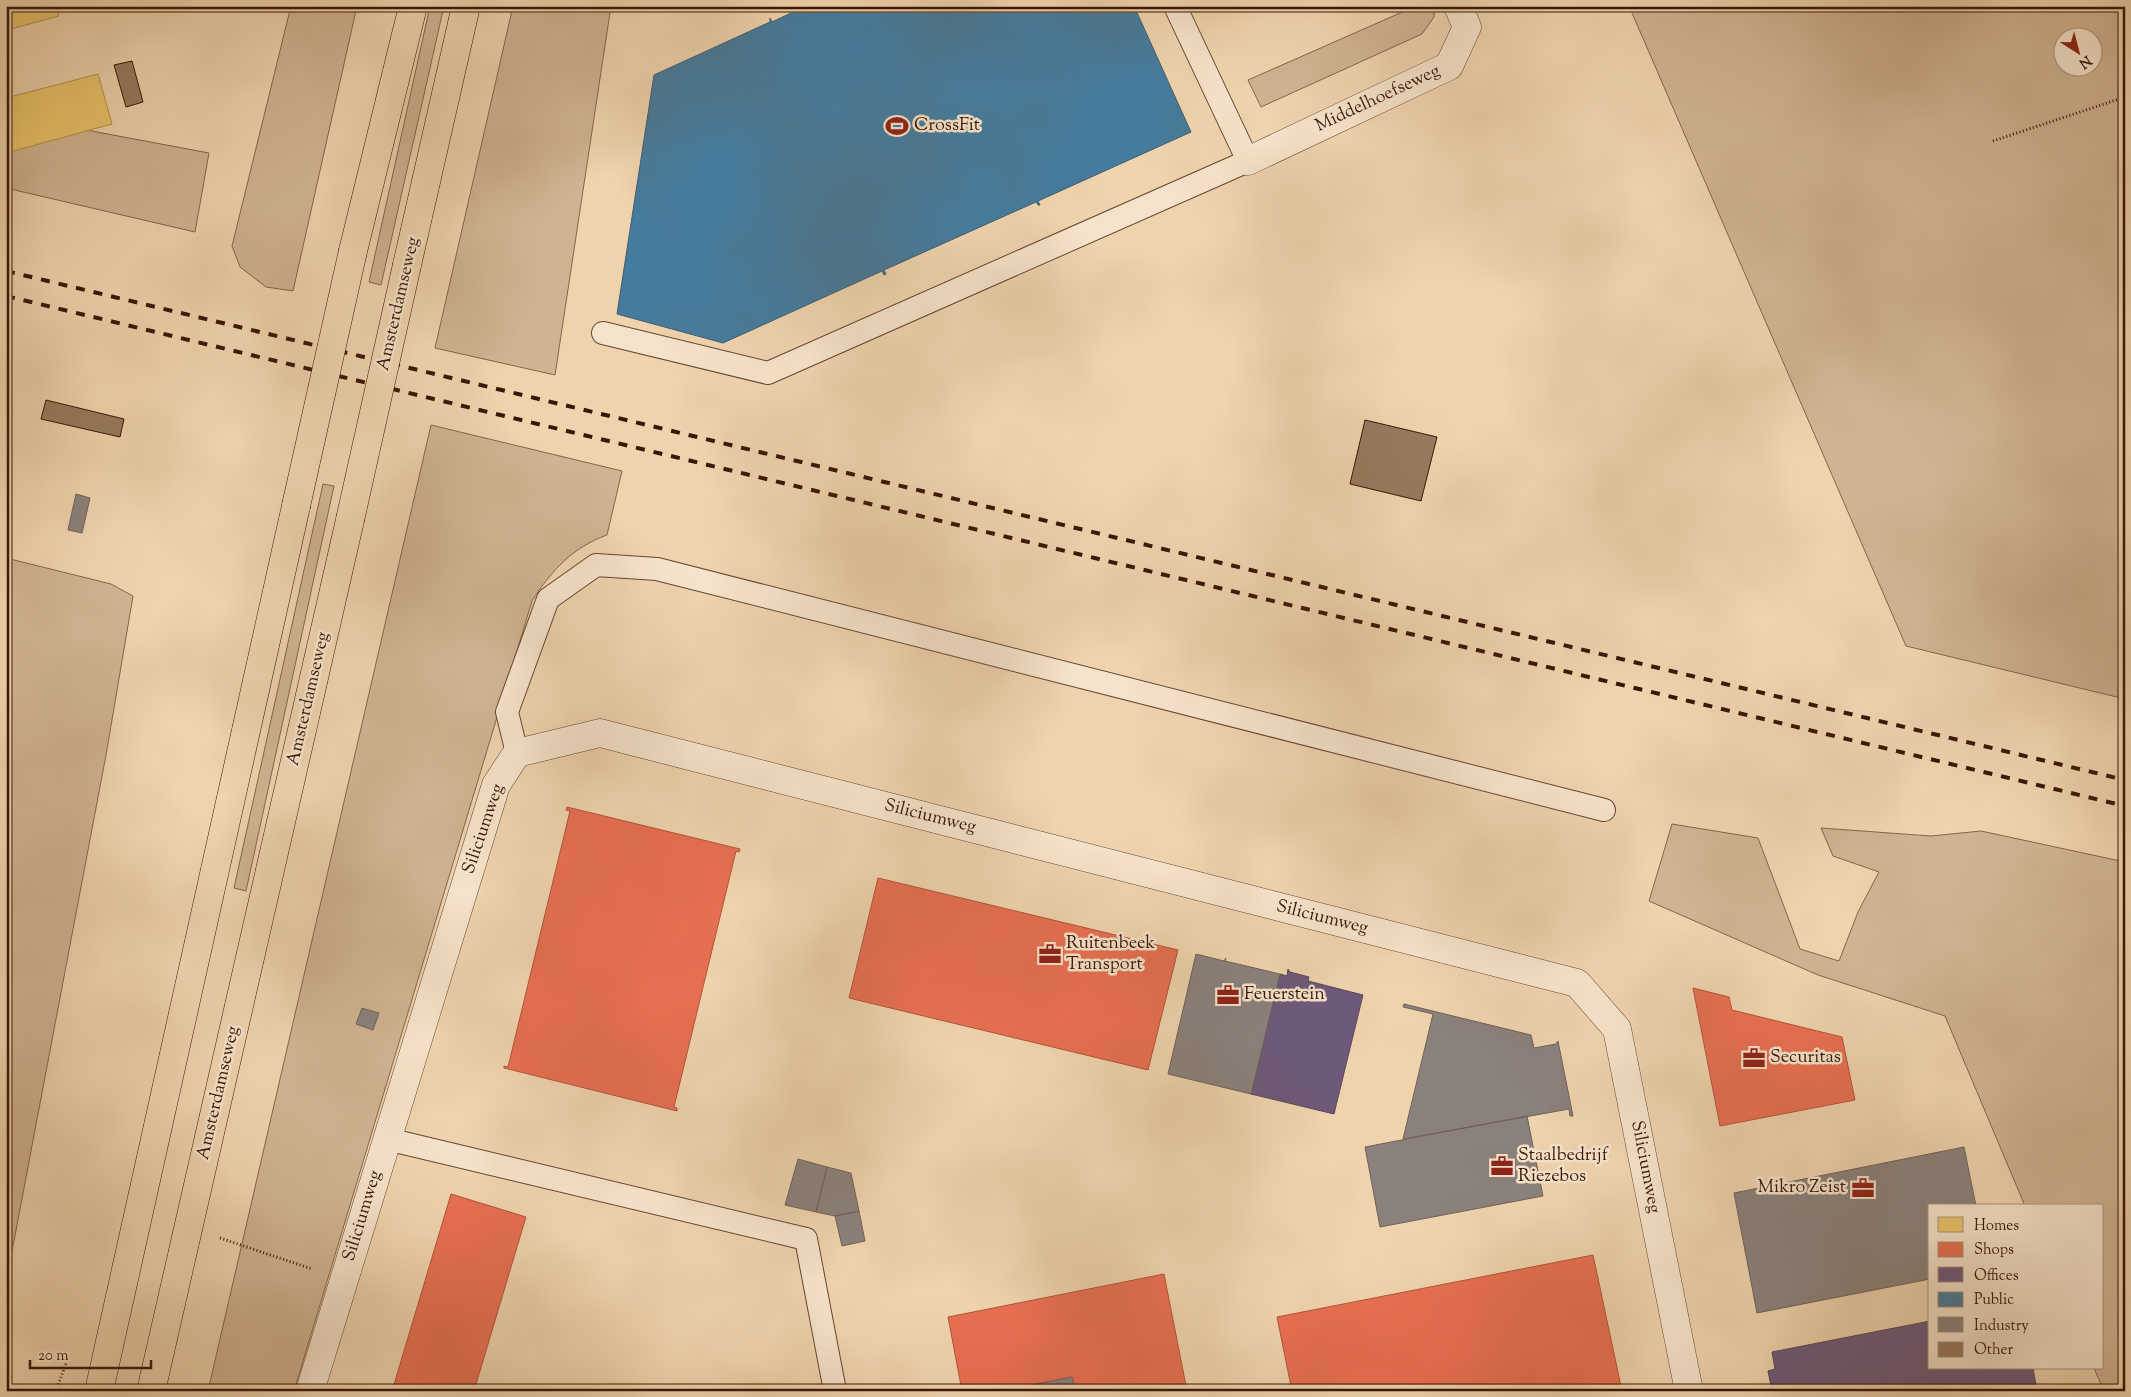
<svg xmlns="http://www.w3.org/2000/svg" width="2131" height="1397" font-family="'Sorts Mill Goudy',serif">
<rect width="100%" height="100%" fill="#efd3ad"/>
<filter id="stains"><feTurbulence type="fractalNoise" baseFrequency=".004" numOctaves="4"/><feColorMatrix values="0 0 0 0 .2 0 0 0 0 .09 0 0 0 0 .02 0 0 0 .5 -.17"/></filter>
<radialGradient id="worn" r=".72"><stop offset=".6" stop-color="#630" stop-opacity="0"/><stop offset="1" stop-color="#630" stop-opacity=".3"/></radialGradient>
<path fill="#d0b391" stroke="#84654c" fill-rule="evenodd" d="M291,6H357L293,291L266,287L240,267L232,246Z
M430,6H444L381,285L369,282Z
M513,6H611L555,375L435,348Z
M1416,6H1435L1434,17L1422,34L1261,107L1248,80Z
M1629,6H2125V699L1906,646ZM2064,38H2094V68H2064Z
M6,115L209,153L195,232L6,188Z
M431,425L622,471L607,535C573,547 551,571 532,601L294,1391H208Z
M323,484L334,486L246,891L234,888Z
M6,558L111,584L133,596L106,755L6,1283V709L10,683L6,653Z
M1672,824L1758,838L1800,949L1839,961L1858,912L1879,872L1833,856L1821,828L1931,836L1981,831L2125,862V1391H2104L2094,1368H2102V1206H2025L1945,1016L1818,975L1649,901Z"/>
<path fill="#e9c46a" stroke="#b4904c" d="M6,6H56L59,16L7,30L10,39L6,40Z
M98,74L112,124L6,153V98Z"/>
<path fill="#e76f51" stroke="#b2553a" d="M567,807L740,849L739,852L736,851L674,1107L677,1108V1111L504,1068V1066L508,1067L570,811L566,810Z
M878,878L1178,950L1148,1070L849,998Z
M1693,988L1729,997L1732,1010L1842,1037L1855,1100L1720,1126Z
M451,1194L526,1217L474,1391H392Z
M1593,1255L1622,1391H1292L1277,1317Z
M1164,1274L1187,1391H1075L1072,1377L1002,1391H962L948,1317Z"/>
<path fill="#6d597a" stroke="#5d4557" d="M1288,969L1290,972L1309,977L1308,981L1363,995L1334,1114L1251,1094L1280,974L1287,976Z
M1930,1321V1368H2033L2037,1391H1772L1768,1371L1775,1369L1772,1352Z"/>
<path fill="#457b9d" stroke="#415d70" d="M806,6H1134L1191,132L1038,201L1040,205H1038L1036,202L884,270L886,274L884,275L882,271L723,343L617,314L654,75L770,22V18L772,22Z"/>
<path fill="#8a817c" stroke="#716159" d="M76,494L90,498L82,533L68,530Z
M1196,954L1224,961L1226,958L1225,961L1280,974L1251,1094L1168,1074Z
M1404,1004L1531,1035L1534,1048L1556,1044L1558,1041L1573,1116H1570L1569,1109L1403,1139L1433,1014L1403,1007Z
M362,1008L379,1013L373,1030L356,1024Z
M1527,1116L1543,1196L1380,1227L1365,1147Z
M1964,1147L1976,1206H1930V1279L1757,1313L1734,1193Z
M798,1159L827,1167L816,1212L785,1205Z
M827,1167L851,1173L859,1211L835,1216L816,1212Z
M859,1211L865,1241L842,1246L835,1216Z
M1072,1377L1075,1391H1002Z"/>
<path fill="#97795d" stroke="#381706" d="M132,61L143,102L126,107L114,65Z
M46,400L124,419L120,437L41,419Z
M1365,420L1437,437L1421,501L1350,484Z"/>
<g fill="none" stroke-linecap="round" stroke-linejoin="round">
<defs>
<path id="lane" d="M603,333L768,373L1248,161L1175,6
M517,753L507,712L548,599L596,565L657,569L1604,810
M387,1139L806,1239L835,1391"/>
<path id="street" d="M1248,161L1449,66L1467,27L1458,6
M310,1391L496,785L517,753L600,733L1577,983L1617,1029L1689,1391"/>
<path id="primary" d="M353,251L413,6
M407,265L466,6
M99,1391L296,506
M151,1391L350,520"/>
</defs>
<use href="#lane" stroke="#664630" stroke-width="24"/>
<use href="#street" stroke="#664630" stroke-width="29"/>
<use href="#primary" stroke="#381706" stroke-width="29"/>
<path stroke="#381706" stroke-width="3" stroke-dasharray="1 2.5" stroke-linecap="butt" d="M1993,141L2125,97
M220,1238L312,1269
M56,1391L68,1358"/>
<use href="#lane" stroke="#f5e2ca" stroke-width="22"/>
<use href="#street" stroke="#f5e2ca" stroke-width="28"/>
<use href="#primary" stroke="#efd3ad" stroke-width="28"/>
<path stroke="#381706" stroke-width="4" stroke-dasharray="9 9" stroke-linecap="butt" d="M6,271L2125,780
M6,296L2125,806"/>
<defs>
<path id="primary-bridge" d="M296,506L353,251
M350,520L407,265"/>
</defs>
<use href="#primary-bridge" stroke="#381706" stroke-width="29" stroke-linecap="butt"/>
<use href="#primary-bridge" stroke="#efd3ad" stroke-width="28"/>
</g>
<defs>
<symbol id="stadium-bare" viewBox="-9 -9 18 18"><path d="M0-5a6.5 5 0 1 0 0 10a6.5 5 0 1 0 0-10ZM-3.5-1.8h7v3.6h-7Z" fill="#8f2418" stroke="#f5e2ca" stroke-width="2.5" paint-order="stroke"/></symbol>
<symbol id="office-bare" viewBox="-9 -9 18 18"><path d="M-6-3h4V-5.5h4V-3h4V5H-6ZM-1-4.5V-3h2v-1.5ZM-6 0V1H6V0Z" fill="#8f2418" stroke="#f5e2ca" stroke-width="2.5" paint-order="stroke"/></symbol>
</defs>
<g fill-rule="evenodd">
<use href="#stadium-bare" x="881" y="110" width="32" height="32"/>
<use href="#office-bare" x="1034" y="938" width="32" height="32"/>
<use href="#office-bare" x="1212" y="979" width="32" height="32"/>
<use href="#office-bare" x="1738" y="1042" width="32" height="32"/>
<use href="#office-bare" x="1486" y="1150" width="32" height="32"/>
<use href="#office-bare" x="1847" y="1172" width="32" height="32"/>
</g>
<g text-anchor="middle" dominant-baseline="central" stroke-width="5" stroke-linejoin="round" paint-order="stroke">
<g font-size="18" fill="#381706" stroke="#f5e2ca">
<text transform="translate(1378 99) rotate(-25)">Middelhoefseweg</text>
<text transform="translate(399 304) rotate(-77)">Amsterdamseweg</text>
<text transform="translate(309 699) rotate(-77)">Amsterdamseweg</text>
<text transform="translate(930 817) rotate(14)">Siliciumweg</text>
<text transform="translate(484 829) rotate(-71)">Siliciumweg</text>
<text transform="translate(1322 918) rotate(14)">Siliciumweg</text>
<text transform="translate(219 1093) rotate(-77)">Amsterdamseweg</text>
<text transform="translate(1645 1167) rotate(79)">Siliciumweg</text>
<text transform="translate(363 1216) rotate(-73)">Siliciumweg</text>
</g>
<g font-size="18" fill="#381706" stroke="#f5e2ca" text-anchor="start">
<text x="914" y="126">CrossFit</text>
<text x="1066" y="944">Ruitenbeek<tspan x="1066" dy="21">Transport</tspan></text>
<text x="1244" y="995">Feuerstein</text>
<text x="1770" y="1058">Securitas</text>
<text x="1518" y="1156">Staalbedrijf<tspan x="1518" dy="21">Riezebos</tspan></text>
<text x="1846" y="1188" text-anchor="end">Mikro Zeist</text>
</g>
</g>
<rect width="2131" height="1397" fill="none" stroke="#efd3ad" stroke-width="25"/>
<rect x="8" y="8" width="2116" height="1382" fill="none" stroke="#381706" stroke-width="2.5"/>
<rect x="12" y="12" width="2106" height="1372" fill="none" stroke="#381706"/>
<rect x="1928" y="1204" width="175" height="165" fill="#f5e2ca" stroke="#a9917c"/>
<rect x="1938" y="1217" width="25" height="15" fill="#e9c46a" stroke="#a9917c"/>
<text x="1974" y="1230" font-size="15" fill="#381706">Homes</text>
<rect x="1938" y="1242" width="25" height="15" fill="#e76f51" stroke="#a9917c"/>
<text x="1974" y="1254" font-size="15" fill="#381706">Shops</text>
<rect x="1938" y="1267" width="25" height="15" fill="#6d597a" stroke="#a9917c"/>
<text x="1974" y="1280" font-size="15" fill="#381706">Offices</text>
<rect x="1938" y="1292" width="25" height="15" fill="#457b9d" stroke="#a9917c"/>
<text x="1974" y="1304" font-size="15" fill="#381706">Public</text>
<rect x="1938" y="1317" width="25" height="15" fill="#8a817c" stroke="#a9917c"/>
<text x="1974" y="1330" font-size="15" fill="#381706">Industry</text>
<rect x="1938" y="1342" width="25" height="15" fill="#97795d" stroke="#a9917c"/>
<text x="1974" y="1354" font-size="15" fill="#381706">Other</text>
<g transform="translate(2078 52) rotate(144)"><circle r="24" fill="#f5e2ca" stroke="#a9917c"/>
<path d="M0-4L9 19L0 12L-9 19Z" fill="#8f2418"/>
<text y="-8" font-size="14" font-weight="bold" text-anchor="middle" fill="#381706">N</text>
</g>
<path d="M30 1360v8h121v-8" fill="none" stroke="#381706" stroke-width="2.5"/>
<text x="38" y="1360" font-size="15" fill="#381706" stroke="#f5e2ca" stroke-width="4" paint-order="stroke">20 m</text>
<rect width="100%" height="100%" filter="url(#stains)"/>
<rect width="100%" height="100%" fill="url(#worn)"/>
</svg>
